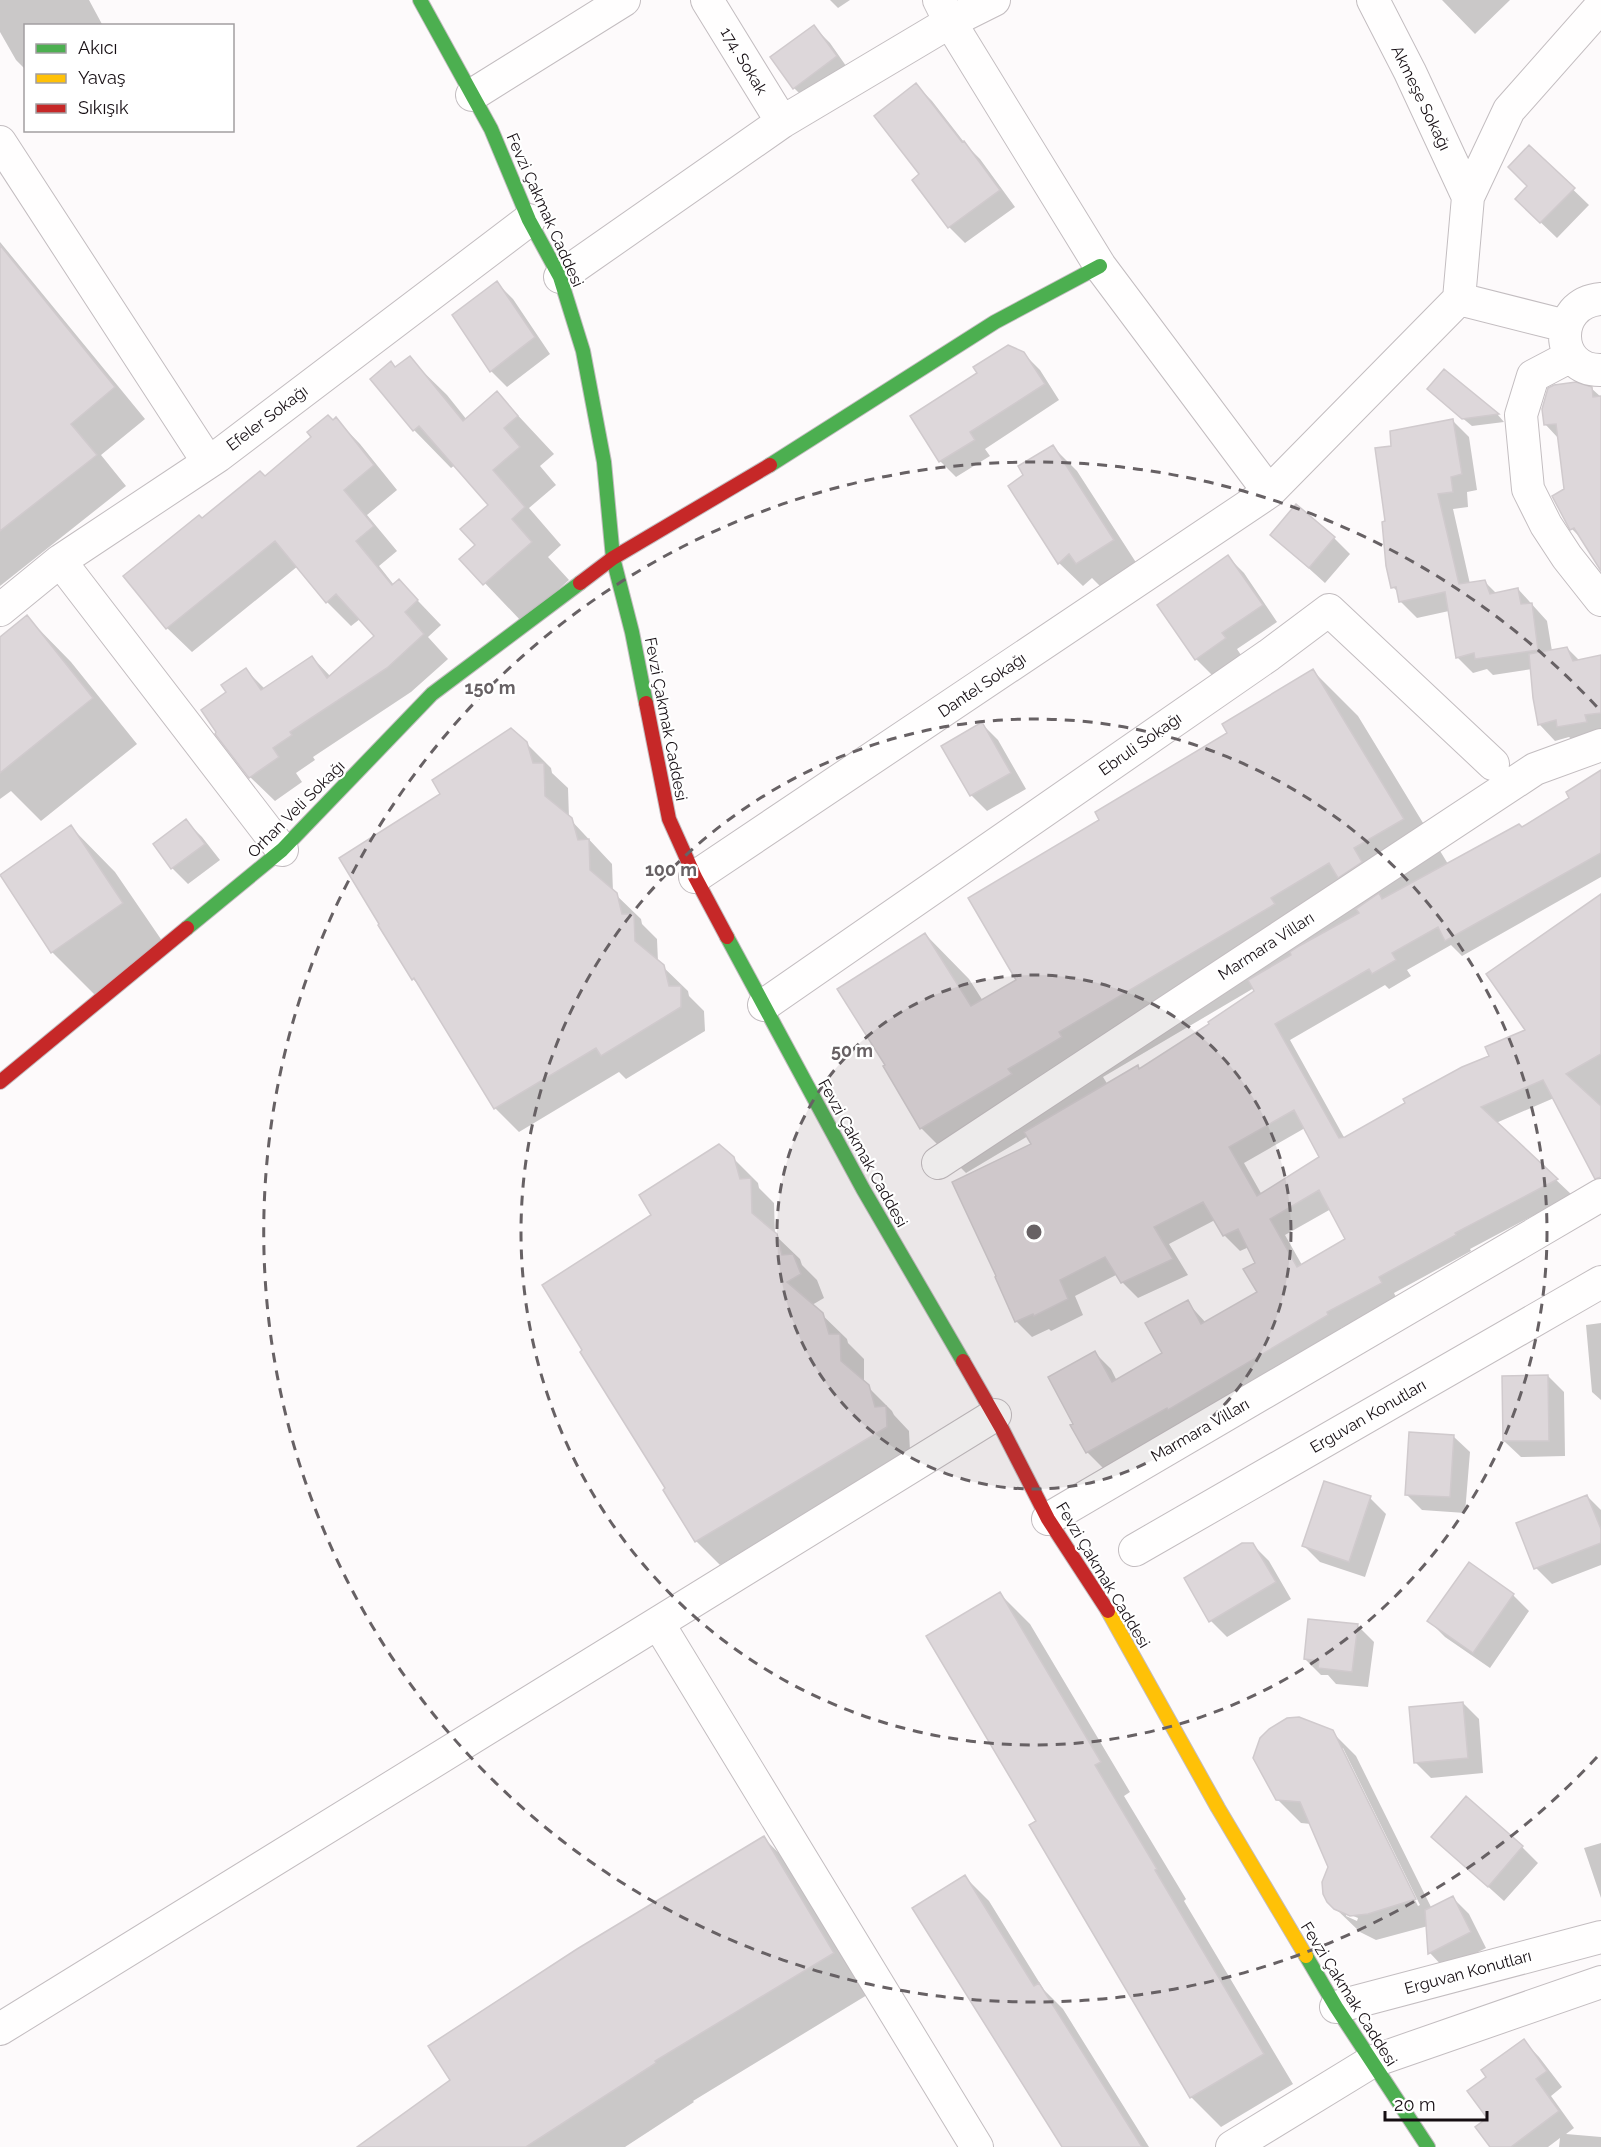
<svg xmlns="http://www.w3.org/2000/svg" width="1601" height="2147" font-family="Raleway,sans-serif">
<rect width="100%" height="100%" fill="#fdfafb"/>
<path fill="#0003" fill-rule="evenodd" d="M0,0H89L103,26H26V70L16,60L0,32Z
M830,0H850L838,8Z
M1442,0H1510L1475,34Z
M814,27L830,43L851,73L810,104L794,88Z
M916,85L932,101L967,146L980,159L1015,207L965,243L949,227L914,180L921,175Z
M1529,147L1589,205L1557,238L1533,215L1529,186Z
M0,242L145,419L101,455L126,486L0,586Z
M497,283L513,299L550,354L507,387L491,371Z
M1023,353L1040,370L1059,400L985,449L990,456L956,477L940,461Z
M409,358L447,395L467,420L497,393L554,454L540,466L556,485L529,508L561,545L548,557L569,580L522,622L462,559L477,545L490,505L455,465L451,468L414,430L372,379L396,368Z
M1444,371L1498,415L1504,422L1472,426L1437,397Z
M1591,388L1601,397V566L1583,540L1572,529L1559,439L1545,424Z
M336,419L360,444L397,490L367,515L397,551L379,566L394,585L399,581L441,625L428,637L448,659L411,692L313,757L315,760L296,773L302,782L275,801L250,777L228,693L246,670L265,689L312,657L331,677L376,636L360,619L351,626L327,602L298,566L192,652L167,628L202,520L265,478Z
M1453,421L1469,437L1477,490L1467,492L1468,507L1453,509L1470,584L1485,582L1497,594L1518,589L1547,621L1552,651L1567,648L1580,661L1601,658V730L1575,742L1569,737L1555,741L1540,725L1534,698L1532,669L1493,675L1487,669L1473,673L1457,657L1449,611L1417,618L1401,602L1399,593L1393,587L1387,522L1392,447Z
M1053,447L1077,471L1137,564L1101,587L1092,578L1083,586L1059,563L1024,475Z
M1272,535L1334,538L1350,554L1325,583Z
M1228,557L1244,573L1277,622L1237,649L1241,655L1212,675L1196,659Z
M27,617L71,662L137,744L41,821L11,791L0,799V639Z
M1313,671L1358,716L1448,864L1523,829L1601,781V877L1462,956L1451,945L1407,970L1411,976L1389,989L1385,985L1290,1040L1345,1139L1491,1057L1527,1030L1601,896V1174L1554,1098L1496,1123L1572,1195L1470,1249L1471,1251L1394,1293L1397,1299L1341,1328L1343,1331L1103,1468L1087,1452L1076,1424L1095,1353L1111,1369L1117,1381L1164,1353L1187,1302L1206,1323L1259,1293L1257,1263L1249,1247L1240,1251L1224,1235L1215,1220L1169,1244L1188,1275L1138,1298L1122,1282L1118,1274L1075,1296L1083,1315L1051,1331L1049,1329L1032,1337L1016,1321L1033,1145L1028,1136L966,1173L921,1128L925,934L969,979L983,1001L1018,980L1101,821L1229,734ZM1254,988L1256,992L1211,1025L1140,1070L1137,1067L1108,1085L1103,1077ZM1305,1128L1321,1158L1262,1195L1244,1163ZM1331,1209L1347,1239L1302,1265L1285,1235Z
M982,724L998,740L1026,789L987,811L971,795L943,746Z
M526,743L551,768L552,773L568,788L569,818L612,864L613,892L641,919L642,924L657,939L658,962L688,991L689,996L704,1011L705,1031L626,1079L619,1072L519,1132L495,1108L421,987L413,979Z
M186,821L202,837L220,860L188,884L172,868Z
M71,827L115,872L167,948L97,997L52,952L1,875Z
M733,1158L758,1183L759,1188L774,1203L775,1235L800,1259L802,1265L817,1280L824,1298L812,1305L847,1339L848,1343L864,1359V1383L892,1411L894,1415L909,1431L910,1451L720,1565L696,1541L667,1488L653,1215Z
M1601,1323V1400L1592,1392L1586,1325Z
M1548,1376L1564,1392L1565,1456L1521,1457L1504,1441Z
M1453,1436L1470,1452L1465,1513L1422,1510L1406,1494Z
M1587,1496L1601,1510V1565L1552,1584L1536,1568L1518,1524Z
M1370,1498L1386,1514L1365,1577L1320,1562L1304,1546Z
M1253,1545L1269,1561L1291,1599L1227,1637L1211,1621L1186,1579Z
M1469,1564L1513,1595L1529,1611L1490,1668L1445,1637L1429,1621Z
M1000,1594L1030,1624L1130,1792L1124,1796L1186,1899L1184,1901L1293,2084L1221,2127L1191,2097L1038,1821Z
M1358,1626L1374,1642L1368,1687L1336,1684L1328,1675H1321L1305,1659Z
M1463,1703L1479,1719L1483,1773L1431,1778L1415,1762Z
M1332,1732L1356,1756L1432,1909L1453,1898L1469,1914L1486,1948L1445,1969L1430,1953L1428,1926L1376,1940L1360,1932L1335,1908L1330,1867L1311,1824L1301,1823L1277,1799ZM1339,1748H1343L1420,1905L1418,1906ZM1346,1913L1358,1918L1357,1921L1346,1916Z
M1433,1837L1522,1847L1538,1863L1504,1901Z
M764,1838L802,1877L872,1992L693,2101L694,2102L625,2147H359L452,2080Z
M1601,1843V1898L1584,1848Z
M965,1877L989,1901L1044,1990L1063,2009L1149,2147H1064Z
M1524,2041L1539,2057L1562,2087L1551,2096L1574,2128L1566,2134L1601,2137V2147H1559L1560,2138L1548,2147H1492L1489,2118V2077Z"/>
<path fill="#ddd7da" stroke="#d0cacd" stroke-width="1.5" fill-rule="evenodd" d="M814,25L837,56L793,89L770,57Z
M916,83L962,142L964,141L1000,190L948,228L912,180L919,174L874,116Z
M1529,145L1575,188L1540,223L1515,199L1527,186L1508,167Z
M0,245L115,387L71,424L97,455L0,531Z
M497,281L535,337L490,372L452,315Z
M1008,345L1024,352L1045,384L970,432L975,440L939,462L910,416L977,373L973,367Z
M410,356L463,421L497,391L518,416L504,428L520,447L493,470L525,507L512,519L532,542L483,585L459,559L475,545L460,529L488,505L419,426L413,431L370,379L391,361L395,367Z
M1444,369L1499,414L1462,419L1427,389Z
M1576,382L1592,387L1593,397L1601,396V571L1574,528L1570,530L1552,496L1564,489L1556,424L1544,425L1542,409L1548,388L1554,385Z
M328,415L333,420L336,417L374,465L344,490L374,526L356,541L392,585L399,579L418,600L405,612L424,634L387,668L290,732L292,735L273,748L279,757L249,778L215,734L216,732L201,710L226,692L221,685L246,668L261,690L312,656L327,678L374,636L336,594L326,603L275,541L166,629L123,576L199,515L202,518L260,471L265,476L311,437L307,432Z
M1453,419L1462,474L1451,477L1453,492L1438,494L1459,584L1485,580L1490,594L1518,588L1521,604L1532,603L1538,650L1475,659L1474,653L1456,658L1445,592L1399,602L1396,587L1391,588L1386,566L1382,522L1385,521L1375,448L1391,446L1390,431Z
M1053,445L1114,540L1076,564L1069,554L1058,564L1008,486L1023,475L1018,466Z
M1296,504L1335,537L1309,568L1270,535Z
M1228,555L1263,605L1222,633L1226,638L1195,660L1157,605Z
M27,615L93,698L0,773V637Z
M1567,647L1573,661L1601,655V713L1585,715L1587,722L1557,727L1556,720L1538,725L1533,698L1529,654Z
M1313,669L1404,819L1354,848L1362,862L1338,878L1329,863L1271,898L1275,904L1059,1032L1062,1037L1008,1069L1012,1074L920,1129L883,1066L885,1065L837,989L925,933L971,1006L1016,980L968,898L1099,820L1095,812L1227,733L1222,724Z
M982,722L1011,773L970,796L941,746Z
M511,728L527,742L533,763H544L545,796L572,818L578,840L589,839L590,870L617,893L622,914H634L635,941L664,965L669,986H681V1007L601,1056L596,1048L494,1109L414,978L412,980L378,925L379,924L339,858L440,794L432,780Z
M1601,770V853L1445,941L1438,927L1392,953L1396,960L1372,974L1369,969L1275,1024L1339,1138L1345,1137L1405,1103L1403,1099L1462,1067L1489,1056L1485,1047L1525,1030L1486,974L1601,894V1054L1566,1074L1601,1106V1177L1595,1179L1543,1080L1481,1107L1558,1179L1455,1233L1456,1235L1379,1277L1382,1283L1327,1312L1328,1315L1168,1410L1167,1408L1086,1453L1070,1425L1073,1424L1048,1377L1095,1351L1112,1382L1162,1353L1145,1323L1188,1300L1201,1324L1257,1292L1243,1269L1255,1263L1238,1229L1223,1236L1203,1202L1154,1227L1173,1259L1121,1283L1105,1257L1060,1280L1068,1299L1034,1316L1033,1314L1015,1322L995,1277L996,1276L952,1182L1031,1144L1024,1132L1138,1065L1139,1069L1209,1024L1208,1022L1254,991L1248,980L1291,955L1290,952L1299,946L1359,913L1356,909L1379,893L1382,899L1519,824L1522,827L1569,798L1566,792ZM1294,1110L1319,1157L1257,1196L1229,1147ZM1319,1190L1345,1239L1297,1267L1270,1219Z
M186,819L205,844L171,869L153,844Z
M71,825L123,903L51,953L0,875Z
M719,1144L734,1157L740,1179L751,1178L752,1213L777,1234L782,1255L793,1254L801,1274L787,1282L823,1313L829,1334H840L841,1361L869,1385L875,1407L886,1406L887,1427L695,1542L663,1490L665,1488L580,1352L582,1350L542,1285L651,1215L639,1195Z
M1548,1375L1549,1441H1503L1502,1376Z
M1409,1432L1454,1435L1450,1497L1405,1495Z
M1324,1481L1371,1496L1349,1562L1302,1546Z
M1587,1495L1601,1529V1543L1534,1569L1516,1523Z
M1242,1543H1253L1276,1582L1209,1622L1184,1578Z
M1469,1562L1514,1594L1473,1653L1427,1621Z
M1000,1592L1101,1762L1095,1765L1157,1869L1155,1870L1264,2054L1190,2098L1029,1825L1036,1821L926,1636Z
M1308,1619L1358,1624L1352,1672L1318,1668L1319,1661L1304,1659Z
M1463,1702L1468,1758L1414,1763L1409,1707Z
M1299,1717L1333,1730L1416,1899L1368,1914L1350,1916L1334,1909L1327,1902L1323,1894L1322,1882L1328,1867L1300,1802L1276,1800L1253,1758L1260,1738L1269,1729L1287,1718Z
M1466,1796L1523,1846L1488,1887L1431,1837Z
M764,1836L834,1953L655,2061L656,2063L526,2147H357L450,2080L428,2046L577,1949Z
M965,1875L1034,1986L1039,1983L1142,2147H1062L912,1908Z
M1453,1896L1471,1932L1428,1954L1425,1910Z
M1524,2039L1547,2071L1536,2079L1559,2111L1511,2147H1490L1475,2127L1487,2118L1467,2091L1486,2077L1481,2070Z"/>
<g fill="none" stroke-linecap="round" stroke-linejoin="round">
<defs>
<path id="street" d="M707,0L782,122
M994,0L950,22L1100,266L1269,492L1459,299
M1373,0L1410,72L1468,197
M472,95L624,0
M0,142L208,462
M560,277L782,122L950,22L939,0
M1601,299C1552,303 1554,371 1601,370
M1566,326L1459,299L1468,197L1509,110L1601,6
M1571,356L1533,376L1521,415L1528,489L1546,525L1567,557L1601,600
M60,561L282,850
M0,610L60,561L218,456L529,220
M695,877L1269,492
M764,1005L1269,655L1329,610L1493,764
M938,1163L1535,769L1601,745
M1048,1519L1601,1195
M1135,1550L1601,1282
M658,1623L977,2147
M1336,2007L1601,1937
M0,2029L995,1415
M1232,2147L1371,2062L1601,1982"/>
<path id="fast" d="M420,0L491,129L529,220L560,277L583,351L604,462L613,558L632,632L646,703
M770,465L995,322L1100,266
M187,928L282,850L432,694L580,583
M727,937L863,1189L963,1361
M1306,1956L1336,2007L1428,2147"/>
<path id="slow" d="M1108,1611L1218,1808L1306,1956"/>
<path id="jam" d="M580,583L613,558L770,465
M646,703L669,819L695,877L727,937
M0,1082L187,928
M963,1361L1002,1429L1048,1519L1108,1611"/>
</defs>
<use href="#street" stroke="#c3bdc0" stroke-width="34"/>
<use href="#fast" stroke="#c3bdc0" stroke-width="16"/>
<use href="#slow" stroke="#c3bdc0" stroke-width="16"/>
<use href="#jam" stroke="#c3bdc0" stroke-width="16"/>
<use href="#street" stroke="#fffefe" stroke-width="32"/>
<use href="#fast" stroke="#4caf50" stroke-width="14"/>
<use href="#slow" stroke="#ffc107" stroke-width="14"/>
<use href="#jam" stroke="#c62828" stroke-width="14"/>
</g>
<circle cx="1034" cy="1232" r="257" fill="#676164" fill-opacity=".12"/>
<g fill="none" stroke="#676164" stroke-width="3" stroke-dasharray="10 8">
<circle cx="1034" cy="1232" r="257"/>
<circle cx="1034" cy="1232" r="513"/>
<path d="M1597 1757A770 770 0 1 1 1597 707"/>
</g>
<g text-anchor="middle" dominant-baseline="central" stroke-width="4.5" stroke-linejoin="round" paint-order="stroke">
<g font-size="16" fill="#160e13" stroke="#fff">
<text transform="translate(744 61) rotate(59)">174. Sokak</text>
<text transform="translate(1421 98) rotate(64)">Akmeşe Sokağı</text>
<text transform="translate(545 210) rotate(66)">Fevzi Çakmak Caddesi</text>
<text transform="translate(267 418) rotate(-37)">Efeler Sokağı</text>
<text transform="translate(982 685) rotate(-34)">Dantel Sokağı</text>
<text transform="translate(666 719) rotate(79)">Fevzi Çakmak Caddesi</text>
<text transform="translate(1140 744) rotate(-35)">Ebruli Sokağı</text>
<text transform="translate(296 809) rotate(-45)">Orhan Veli Sokağı</text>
<text transform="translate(1266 946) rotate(-33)">Marmara Vilları</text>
<text transform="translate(863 1153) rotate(61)">Fevzi Çakmak Caddesi</text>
<text transform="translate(1368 1416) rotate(-30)">Erguvan Konutları</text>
<text transform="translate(1200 1430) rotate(-30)">Marmara Vilları</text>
<text transform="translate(1103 1575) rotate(59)">Fevzi Çakmak Caddesi</text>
<text transform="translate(1468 1972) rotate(-15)">Erguvan Konutları</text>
<text transform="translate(1349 1994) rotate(58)">Fevzi Çakmak Caddesi</text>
</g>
</g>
<circle cx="1034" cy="1232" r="9" fill="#676164" stroke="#fff" stroke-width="3"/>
<g font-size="18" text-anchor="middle" font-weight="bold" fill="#676164" stroke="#fff" stroke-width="4.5" stroke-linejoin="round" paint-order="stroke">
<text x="490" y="694">150 m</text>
<text x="671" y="876">100 m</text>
<text x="852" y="1057">50 m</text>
</g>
<rect x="24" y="24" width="210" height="108" fill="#ffffff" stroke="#a29fa1" stroke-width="1.5"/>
<rect x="36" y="44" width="30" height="9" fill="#4caf50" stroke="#a29fa1" stroke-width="1.5"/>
<text x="78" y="54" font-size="18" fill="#160e13">Akıcı</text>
<rect x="36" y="74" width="30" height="9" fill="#ffc107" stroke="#a29fa1" stroke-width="1.5"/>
<text x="78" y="84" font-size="18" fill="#160e13">Yavaş</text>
<rect x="36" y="104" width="30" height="9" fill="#c62828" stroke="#a29fa1" stroke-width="1.5"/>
<text x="78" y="114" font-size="18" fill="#160e13">Sıkışık</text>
<path d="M1385 2111v9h102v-9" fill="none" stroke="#160e13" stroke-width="3"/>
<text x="1394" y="2111" font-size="18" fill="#160e13" stroke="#ffffff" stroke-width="4.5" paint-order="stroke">20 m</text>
</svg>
